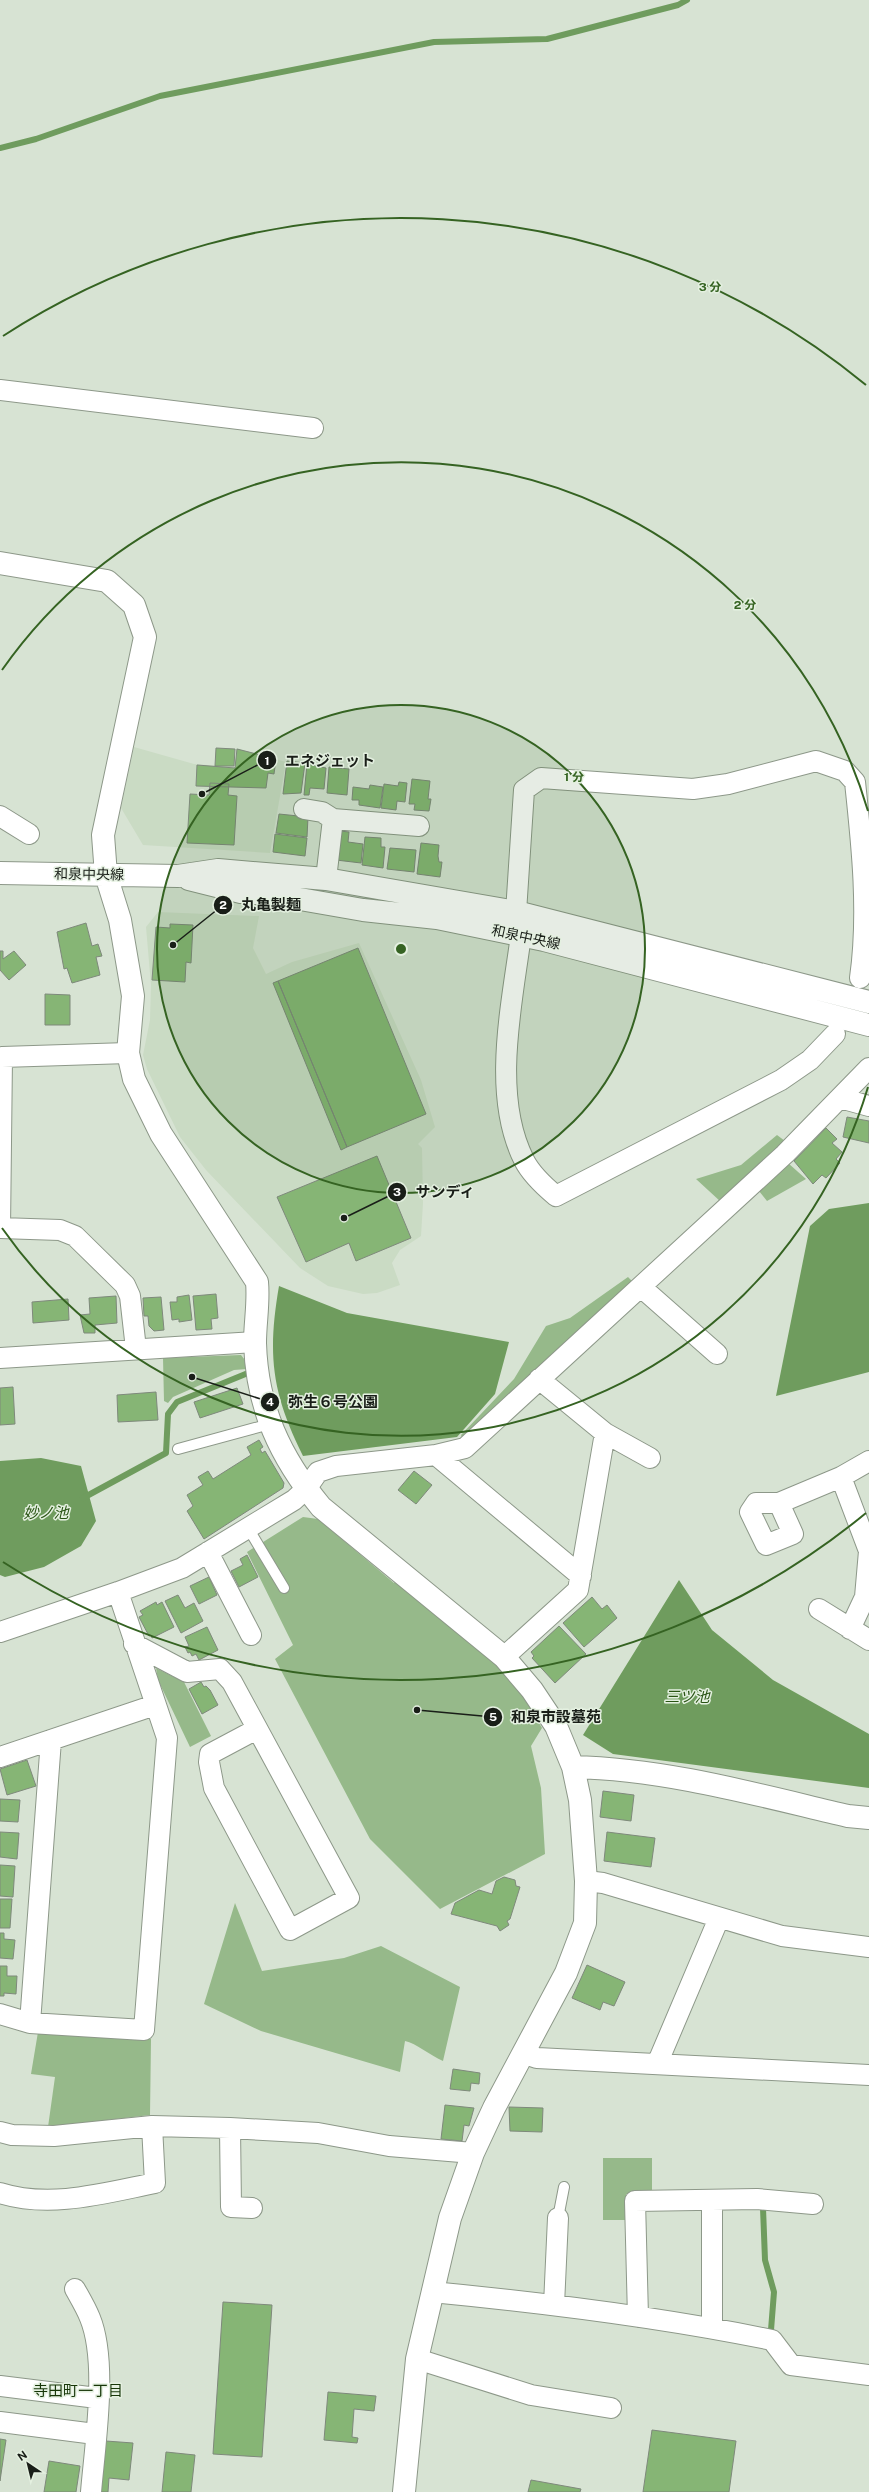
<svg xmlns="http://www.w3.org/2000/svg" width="869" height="2492" font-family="'Public Sans','Noto Sans JP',sans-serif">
<rect width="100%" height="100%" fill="#d7e3d3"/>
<path fill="#cadbc4" d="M134,747L194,764L235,767L236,748L286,762L270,853L143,845L121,808Z
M158,912L259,916L253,948L266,974L292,962L359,943L421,1080L435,1127L418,1144L422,1148L423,1203L421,1236L400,1250L392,1263L400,1285L377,1293L363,1294L328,1286L300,1268L206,1170L180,1137L147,1069L143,1055L150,1020L151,985L146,927Z"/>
<path fill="#96b98a" d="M777,1135L785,1141L721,1202L696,1179L741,1165Z
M788,1163L806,1179L767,1201L759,1191Z
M628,1277L634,1283L463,1440L461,1435L514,1379L546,1326L570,1318Z
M241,1355L248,1364L247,1369L234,1370L173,1397L168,1403L164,1401L163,1358Z
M303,1517L318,1519L394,1583L396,1581L502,1668L521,1692L542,1728L531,1746L541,1788L545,1854L440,1909L370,1839L275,1659L293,1645L247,1552Z
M156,1668L184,1682L211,1736L190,1747L158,1680Z
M235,1903L262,1971L344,1958L381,1946L460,1987L443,2061C431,2056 416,2043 405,2041L400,2072L261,2031L204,2004Z
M38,2032L151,2039L150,2115L48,2127L55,2077L31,2074Z
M603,2158H652V2194H626V2220H603Z"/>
<path fill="#6f9c5e" d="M869,1203V1372L776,1396L810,1226L829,1209Z
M279,1286L347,1313L509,1342L495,1394L457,1437L303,1456C272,1393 267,1356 279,1286Z
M41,1458L81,1466L96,1521L81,1546L44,1567L5,1577L0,1575V1461Z
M679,1580L712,1630L773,1680L869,1734V1788L613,1754L583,1735Z"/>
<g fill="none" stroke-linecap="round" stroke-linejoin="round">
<path stroke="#6f9c5e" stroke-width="6" d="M0,148L36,139L160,96L434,42L547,39L678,5L687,0
M83,1498L166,1453L168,1414L177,1402L248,1373
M763,2208L765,2260L774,2292L771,2330"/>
</g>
<path fill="#86b575" stroke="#7e897b" d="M216,748L235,749L234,766H215Z
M237,749L276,759L274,774L268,773L266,788L196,786L197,765L235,768Z
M287,761L305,763L301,793L283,794Z
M307,764L326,768L324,789L310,788L309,795H304Z
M329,767L349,769L347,795L327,793Z
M412,779L430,781L428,799H431L429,811L414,810L415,804H409Z
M399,782L407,783L405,802L397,801L396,810L381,808L384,784L398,786Z
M210,783L229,784L228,795L237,796L234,845L187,843L190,794L209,795Z
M370,785L383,787L380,808L359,805V800H352L353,787L369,789Z
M279,814L308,817L307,837L276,833Z
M340,831L349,832L348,842L363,844L361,863L336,860Z
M275,834L307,838L305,856L273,852Z
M365,837L381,838V847H385L383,868L362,865Z
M421,843L439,845L438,856L439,862H442L440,877L417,874Z
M390,848L416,850L414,872L387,869Z
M86,923L92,946L98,944L102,956L96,957L100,975L72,983L67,968L64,969L57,932Z
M170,924L193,925L191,963L186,962L185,982L152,980L156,927L170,928Z
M358,948L426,1114L347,1147L278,981Z
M0,951H3V959L14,951L26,965L9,980L0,970Z
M278,981L347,1147L341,1150L273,983Z
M45,994L70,995V1025H45Z
M847,1117L869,1121V1143L843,1137Z
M826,1128L837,1139L832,1143L842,1152L836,1159L840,1163L826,1178L822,1175L813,1184L794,1161Z
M377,1156L411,1238L356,1261L349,1243L306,1262L277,1197Z
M216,1294L218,1318L211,1319L212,1329L196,1330L193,1296Z
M189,1295L192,1320L179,1322V1319L172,1320L170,1302H177V1297Z
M116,1296L117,1323L95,1325V1333H84L80,1315L90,1314L89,1298Z
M161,1297L164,1330L154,1331L149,1326L148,1316H144L143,1298Z
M68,1299L69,1320L33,1323L32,1302Z
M13,1387L15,1424L0,1425V1388Z
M237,1388L243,1404L200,1418L194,1402Z
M156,1392L158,1420L118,1422L117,1395Z
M259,1440L263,1447L260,1449L262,1453L265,1451L284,1483L283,1488L204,1539L187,1511L193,1506L187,1495L203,1485L198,1477L208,1471L213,1479L251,1455L247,1447Z
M414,1471L432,1485L416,1504L398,1490Z
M247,1555L258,1577L239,1587L231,1571L243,1565L240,1559Z
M209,1577L217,1595L199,1604L190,1586Z
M178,1595L185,1608L194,1603L203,1621L181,1633L165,1601Z
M592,1597L602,1609L607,1605L617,1618L584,1647L563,1623Z
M156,1602L157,1605L162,1602L174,1627L152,1638L151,1635L149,1636L139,1617L143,1615L140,1611Z
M559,1626L586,1654L555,1683L532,1658L534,1656L531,1652Z
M207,1627L218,1650L199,1660L196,1654L192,1656L190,1652L188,1653L185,1647L189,1646L185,1637Z
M201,1682L204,1687L206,1686L210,1690L218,1705L202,1714L189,1689Z
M27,1760L36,1786L7,1795L0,1769Z
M603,1791L634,1795L631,1821L600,1817Z
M0,1799L20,1800L18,1822L0,1821Z
M0,1832L19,1833L17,1859L0,1857Z
M607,1832L655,1838L651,1867L604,1861Z
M0,1865L15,1866L13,1897L0,1896Z
M504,1877L515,1880L516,1886L520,1887L510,1919L507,1921L509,1925L500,1931L497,1926L451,1914L455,1903L479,1890L492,1894L496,1881Z
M0,1899H12L10,1928H0Z
M0,1933H4V1939L15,1940L13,1959L0,1958Z
M587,1965L625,1982L614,2006L603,2002L600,2010L572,1998Z
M0,1966H7V1976H17L16,1994L4,1993V1996H0Z
M453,2069L480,2073L479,2084L471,2083L470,2091L450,2089Z
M445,2105L474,2108L469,2126L464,2125L462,2141L441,2139Z
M509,2107L543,2108L542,2132L510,2131Z
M223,2302L272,2305L262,2457L213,2454Z
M328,2392L376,2396L374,2411L354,2409L352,2437L358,2438L357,2443L324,2440Z
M652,2430L736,2441L729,2492H643Z
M0,2439L6,2440L0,2481Z
M106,2441L133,2443L129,2480L109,2478L108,2492H95Z
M166,2452L195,2455L191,2492H162Z
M49,2461L80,2466L76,2492H44Z
M531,2480L581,2489L580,2492H528Z"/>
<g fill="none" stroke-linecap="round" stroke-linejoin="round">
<defs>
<path id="lane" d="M178,1449L270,1424
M248,1528L284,1588
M558,2218L564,2187"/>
<path id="street" d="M0,390L313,428
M304,809L322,812L333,819
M0,816L29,834
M326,879L333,819L419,826
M516,912L524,790L541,778L693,789L728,784L816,761L845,771L855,782C862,847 869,914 860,978
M521,935C512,1004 491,1095 524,1160C531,1174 544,1186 556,1196L781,1080L810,1060L835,1034
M840,1098L869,1106
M0,1228L2,1057L128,1053
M0,1228L60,1230L75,1236L125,1285L130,1296L136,1349
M641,1287L717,1354
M0,1358L255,1342
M539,1379L605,1433L650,1458
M436,1455L581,1576
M841,1477L869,1551L865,1597L850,1629
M779,1503L793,1534L766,1545L750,1512L756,1503H779L841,1477L869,1461
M208,1552L251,1635
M819,1609L869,1640
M0,1632L118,1592L182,1568L294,1500L306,1489L318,1472L336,1466L436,1455L465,1448L785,1154L869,1068
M134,1644L187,1672L220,1669L232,1682L349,1898L290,1930L214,1788L209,1762L210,1754L257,1729
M504,1657L578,1590L605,1433
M0,1757L155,1705
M586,1881L603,1883L782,1936L869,1947
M0,2014L30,2023L144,2030L167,1738L118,1592
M30,2023L51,1740
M525,2054L537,2058L869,2075
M657,2064L719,1918
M230,2128L231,2207L252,2208
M0,2132L12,2135L54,2136L152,2126L230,2128L318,2133L389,2146L473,2153
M0,2193C50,2209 105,2193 155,2183L152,2126
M712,2200V2328
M75,2289C80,2298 86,2308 90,2318C108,2362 95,2444 91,2492
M432,2292C546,2303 660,2317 772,2340L791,2365L869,2375
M554,2305L558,2218
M638,2317L635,2201L757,2199L813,2204
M417,2359L531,2395L611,2408
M0,2386L97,2398
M0,2422L95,2434"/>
<path id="secondary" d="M0,563L107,581L134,605L145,637L103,835L106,875L120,920L133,996L128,1053L134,1079L161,1134L257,1282C259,1303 255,1322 255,1343C257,1408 280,1457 321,1507L504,1657L532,1690L556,1726L573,1767L580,1800L586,1881L585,1923L566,1973L494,2108L473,2153L450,2218L417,2359L404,2492
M0,873L178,876L218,870L326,879L516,912L869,1002
M189,879L241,892L277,895L363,910L437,918L544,940L869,1025
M573,1767C666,1769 758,1795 848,1816L869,1818"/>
</defs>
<use href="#lane" stroke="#8d9889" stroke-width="12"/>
<use href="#street" stroke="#8d9889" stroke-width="22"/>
<use href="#secondary" stroke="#8d9889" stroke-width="24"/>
<use href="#lane" stroke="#fff" stroke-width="10"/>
<use href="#street" stroke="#fff" stroke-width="20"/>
<use href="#secondary" stroke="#fff" stroke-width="22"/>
</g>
<circle cx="401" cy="949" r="244" fill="#356322" fill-opacity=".12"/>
<g fill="none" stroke="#356322" stroke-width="2">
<circle cx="401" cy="949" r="244"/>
<path d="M868 1087A487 487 0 0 1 2 1228M2 670A487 487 0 0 1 868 811"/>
<path d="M866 1513A731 731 0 0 1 3 1562M3 336A731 731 0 0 1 866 385"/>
</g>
<g text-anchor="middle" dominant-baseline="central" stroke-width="3" stroke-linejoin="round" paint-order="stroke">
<g font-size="14" fill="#191e18" stroke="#e4f0e0">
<text transform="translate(89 874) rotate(1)">和泉中央線</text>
<text transform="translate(526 937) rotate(12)">和泉中央線</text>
</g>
<g font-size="15" font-style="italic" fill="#295414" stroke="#e4f0e0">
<text x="46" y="1512">妙ノ池</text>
<text x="687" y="1696">三ツ池</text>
</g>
<g font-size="15" fill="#173608" stroke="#e4f0e0">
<text x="78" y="2390">寺田町一丁目</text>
</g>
</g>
<circle cx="401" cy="949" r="6" fill="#356322" stroke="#e4f0e0" stroke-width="2"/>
<g font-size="12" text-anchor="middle" font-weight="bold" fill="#356322" stroke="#e4f0e0" stroke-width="3" stroke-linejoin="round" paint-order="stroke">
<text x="710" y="291">3 分</text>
<text x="745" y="609">2 分</text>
<text x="574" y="781">1 分</text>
</g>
<path fill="none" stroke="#191e18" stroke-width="1.5" d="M202 794L267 760M173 945L223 905M344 1218L397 1192M192 1377L270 1402M417 1710L493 1717"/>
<g fill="#191e18" stroke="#e4f0e0" stroke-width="1.5">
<circle cx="202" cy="794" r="4"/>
<circle cx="173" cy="945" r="4"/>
<circle cx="344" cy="1218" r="4"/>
<circle cx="192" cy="1377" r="4"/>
<circle cx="417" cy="1710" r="4"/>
<circle cx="267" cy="760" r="10"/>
<circle cx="223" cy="905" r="10"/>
<circle cx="397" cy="1192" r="10"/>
<circle cx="270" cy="1402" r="10"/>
<circle cx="493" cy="1717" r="10"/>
</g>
<g font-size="12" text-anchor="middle" font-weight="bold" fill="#fff">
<text x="267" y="765">1</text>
<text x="223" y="909">2</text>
<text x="397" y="1196">3</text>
<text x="270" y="1406">4</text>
<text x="493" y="1721">5</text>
</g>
<g font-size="15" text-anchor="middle" font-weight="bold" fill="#191e18" stroke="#e4f0e0" stroke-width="3" stroke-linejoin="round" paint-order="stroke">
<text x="330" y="766">エネジェット</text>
<text x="271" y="910">丸亀製麺</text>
<text x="445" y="1197">サンディ</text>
<text x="333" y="1407">弥生６号公園</text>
<text x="556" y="1722">和泉市設墓苑</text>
</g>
<g transform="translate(28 2464) rotate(325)" stroke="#e4f0e0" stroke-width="3" paint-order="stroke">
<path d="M0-3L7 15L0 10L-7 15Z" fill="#191e18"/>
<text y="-6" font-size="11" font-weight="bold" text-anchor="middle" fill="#191e18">N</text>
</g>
</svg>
